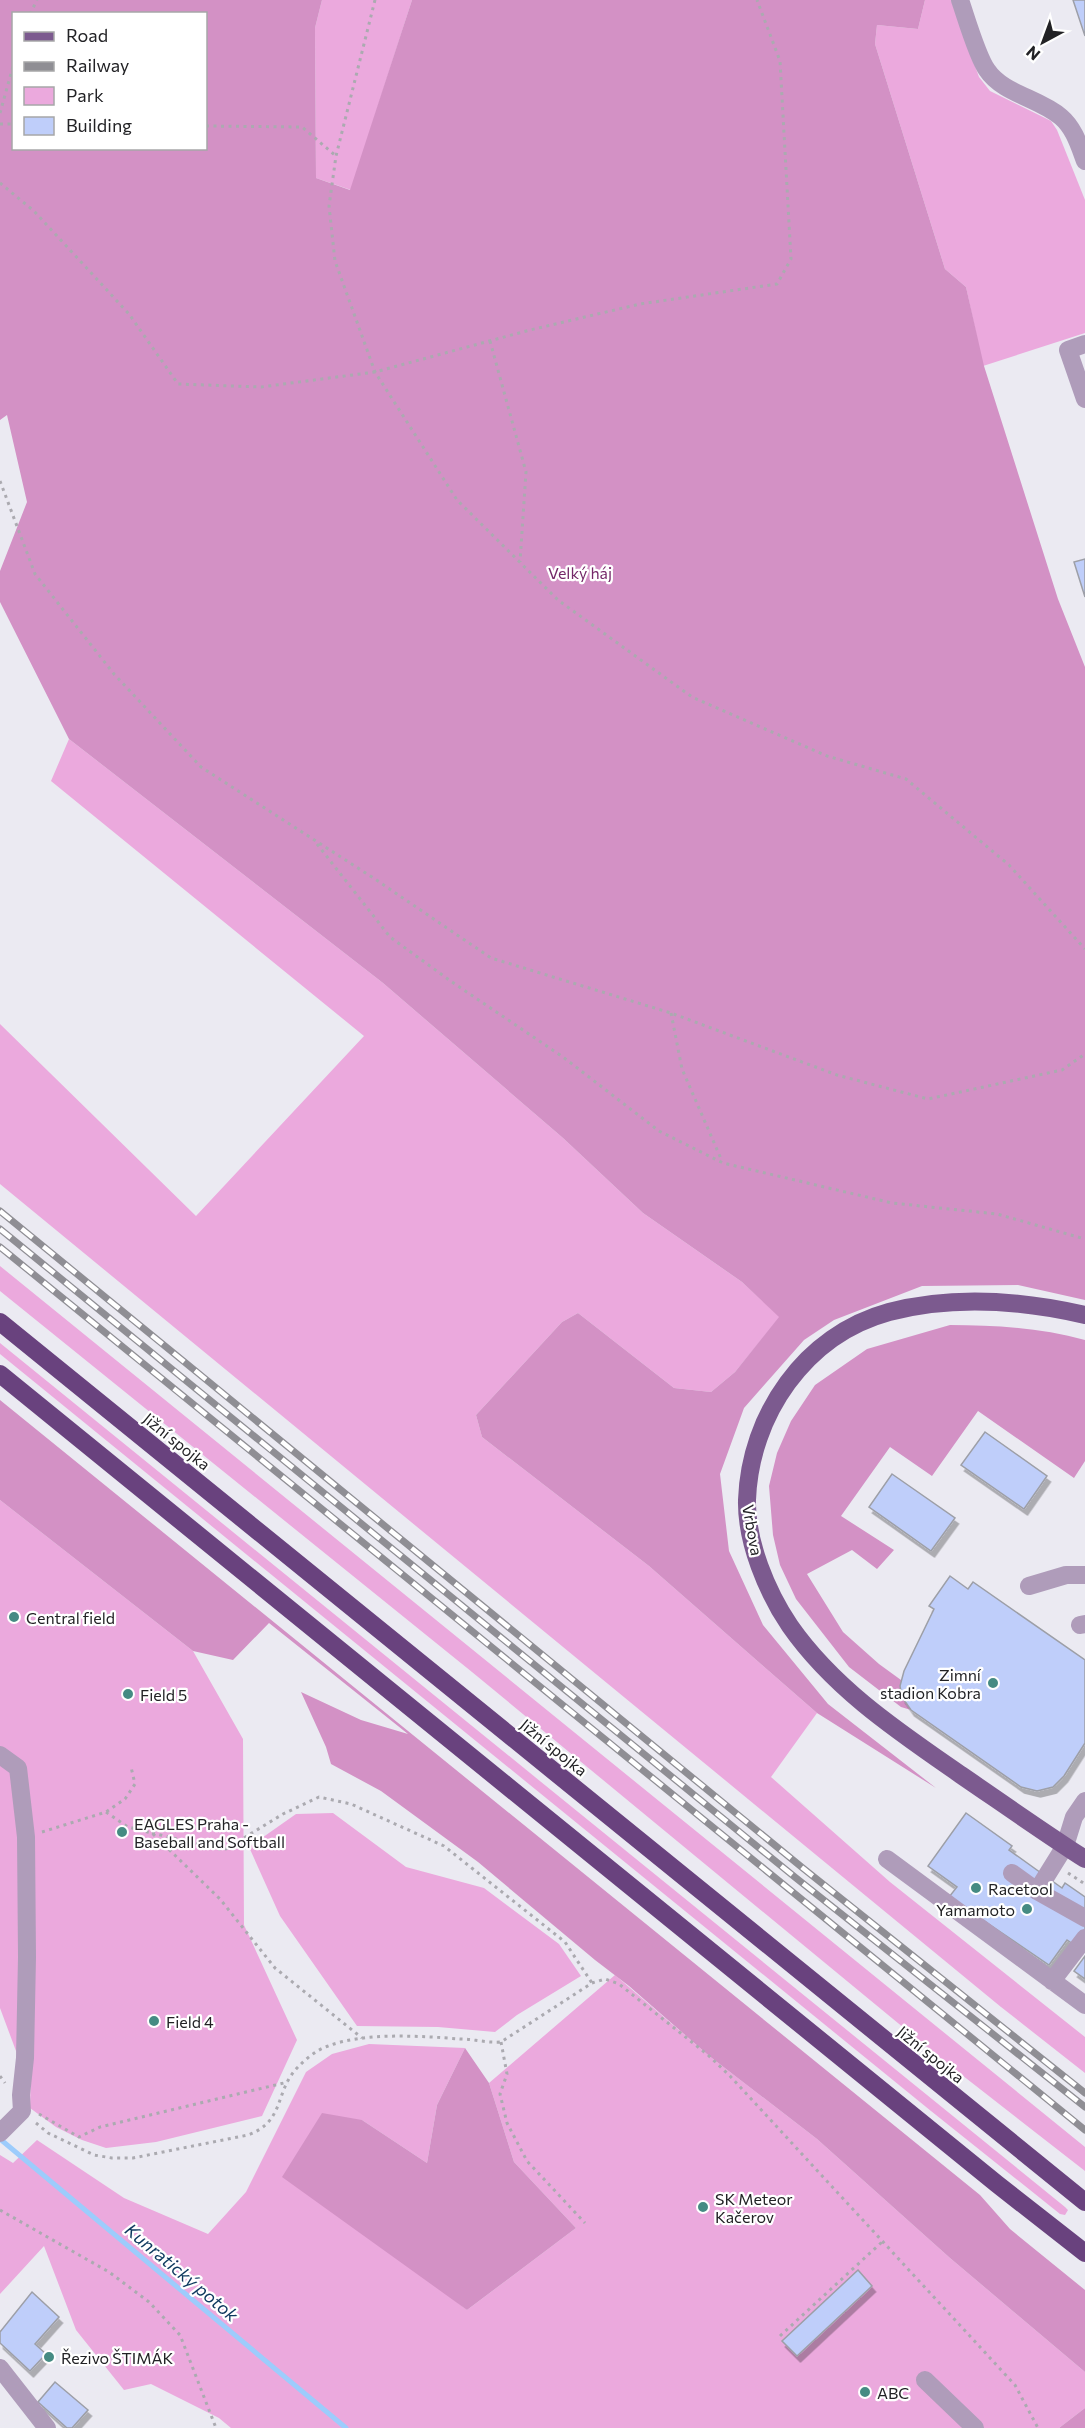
<svg xmlns="http://www.w3.org/2000/svg" width="1085" height="2428" font-family="Commissioner,sans-serif">
<defs>
<filter id="shadow"><feDropShadow dx="3.5" dy="6" stdDeviation="0" flood-color="#0004"/></filter>
</defs>
<rect width="100%" height="100%" fill="#ebeaf2"/>
<path fill="#eba9dd" d="M322,0H412L351,190L316,178L315,28Z
M925,0H951L979,77L990,91L1043,117L1051,121L1057,130L1085,200V333L983,366L966,287L945,269L875,44L877,25L918,29Z
M69,739L383,983L563,1138L643,1213L742,1282L780,1317L735,1372L711,1392L674,1388L578,1313L562,1322L476,1415L482,1437L649,1566L817,1713L771,1777L890,1882L1085,2037V2073L1001,2007L0,1184V1024L196,1216L364,1036L51,781Z
M0,1266L1085,2147V2171L944,2061L472,1672L0,1291Z
M0,1343L1065,2207L1068,2210L1065,2215L1060,2214L931,2111L0,1354Z
M0,1500L193,1651L243,1739L244,1925L297,2040L262,2116L156,2142L106,2148L82,2140L56,2127L30,2108L31,2058L19,2059L0,2008Z
M333,1813L406,1867L484,1888L559,1944L581,1976L517,2015L495,2032L438,2027L357,2026L280,1916L249,1847L296,1814Z
M615,1975L708,2055L817,2139L950,2258L1085,2372V2408L1059,2428H231L219,2418L151,2384L124,2390L76,2330L44,2246L0,2294V2155L13,2163L37,2140L124,2198L208,2234L246,2192L306,2072L332,2054L369,2044L465,2048L437,2105L427,2163L362,2120L439,2288L467,2310L576,2228L514,2162L489,2083Z"/>
<path fill="#d391c5" fill-rule="evenodd" d="M0,0H322L315,28L316,178L350,190L412,0H925L918,29L877,25L875,44L945,269L966,287L984,366L1058,599L1085,667V1300L1018,1285L922,1286L834,1320L804,1340L744,1408L720,1474L729,1551L763,1625L828,1704L936,1788L817,1713L649,1566L482,1437L476,1415L562,1322L578,1313L674,1388L711,1392L735,1372L779,1317L742,1282L643,1213L563,1138L383,983L69,739L0,602V571L27,502L7,415L0,420ZM14,14H206V148H14Z
M950,1325C995,1325 1041,1328 1085,1340V1461L1074,1478L978,1411L932,1476L890,1447L841,1516L894,1550L877,1569L852,1550L807,1574L843,1632L879,1664L901,1680L902,1697L911,1710L901,1707L849,1667L796,1599L780,1565L773,1535L769,1486L777,1453L791,1421L815,1385L867,1349Z
M0,1400L980,2195L1010,2229L1085,2290V2372L950,2258L817,2139L708,2055L629,1986L595,1960L478,1862L381,1791L331,1764L326,1747L301,1692L361,1720L408,1734L269,1623L233,1660L193,1651L0,1500Z
M465,2048L489,2083L514,2162L576,2228L467,2310L282,2177L322,2113L362,2120L427,2163L437,2105Z
M1085,2408V2428H1059Z"/>
<g fill="none" stroke-linecap="round" stroke-linejoin="round">
<path stroke="#9dccfc" stroke-width="5" d="M0,2139L346,2428"/>
</g>
<path fill="#bfcefa" stroke="#9d9fa7" stroke-width="1.5" filter="url(#shadow)" d="M1073,0H1085V36Z
M1085,559V597L1074,562Z
M985,1432L1047,1476L1024,1509L961,1465Z
M892,1474L955,1518L931,1551L869,1507Z
M950,1576L968,1589L973,1582L1085,1660V1743L1064,1776L1053,1787L1037,1791L1021,1787L911,1710L902,1697L900,1686L904,1671L934,1609L929,1606Z
M966,1813L1012,1846L1009,1850L1062,1888L1065,1883L1085,1897V1938L1073,1944L1067,1940L1049,1965L949,1897L957,1887L928,1866Z
M1085,1956V1979L1074,1971Z
M858,2270L872,2286L797,2356L782,2341Z
M32,2292L59,2317L35,2344L46,2354L30,2371L0,2343V2332Z
M55,2382L88,2410L72,2428H67L38,2402Z"/>
<g fill="none" stroke-linecap="round" stroke-linejoin="round">
<path stroke="#abaab0" stroke-width="3" stroke-dasharray="3 4.5" stroke-linecap="butt" d="M375,0L336,156L329,206L335,261L375,372L457,500L558,600L692,697L827,756L906,779L1009,865L1085,949
M30,14L37,0
M0,113L14,63
M0,124H14
M206,126L302,127L336,156
M0,183L34,211L129,314L178,384L261,387L375,372L530,330L640,304L777,284L791,259L780,61L757,0
M490,341L526,472L520,562
M0,481L35,574L114,674L201,767L375,879L491,958L671,1013L837,1075L928,1099L1062,1070L1085,1054
M317,844L390,937L452,982L563,1057L659,1131L723,1163L892,1203L997,1214L1085,1239
M671,1013L682,1069L722,1161
M106,1812L128,1827L152,1833L220,1899L275,1968L362,2038
M42,1832L106,1812L125,1799L135,1784L131,1767
M152,1833L224,1850L283,1814L319,1797L351,1804L444,1846L565,1942L592,1983
M1068,1873L1085,1884
M501,2042L507,2074L500,2094L507,2123L527,2161L585,2223
M0,2076L5,2083
M39,2114L79,2137L100,2127L288,2082
M36,2123L48,2133L94,2155L112,2158H133L248,2135C286,2121 274,2091 298,2067C306,2059 316,2050 328,2046C365,2032 421,2036 460,2039C474,2039 486,2043 501,2042L592,1983L605,1979L619,1984L708,2055L730,2076L1015,2385L1038,2428
M0,2210L109,2272L149,2302L180,2335L216,2428
M780,2336L882,2242"/>
<path stroke="#af9cba" stroke-width="18" d="M960,0C966,17 977,56 987,70C1003,94 1039,98 1061,117C1074,128 1079,145 1085,161
M1085,344L1068,350L1085,399
M1029,1586L1066,1575H1085
M1080,1625L1085,1624
M0,1755L18,1768L26,1837L27,1957L25,2058L21,2095L22,2111L0,2133
M887,1859L1085,2005
M1012,1873L1037,1891L1085,1918
M1037,1891L1065,1846L1074,1817L1085,1801
M1052,1981L1085,1938
M0,2368L47,2428
M925,2380L975,2428"/>
<path stroke="#7c5a8f" stroke-width="18" d="M1085,1315C1020,1300 954,1295 889,1312C805,1335 750,1415 747,1500C746,1542 767,1592 790,1626C834,1689 899,1732 961,1775C1002,1803 1043,1832 1085,1859"/>
<path stroke="#69427e" stroke-width="18" d="M0,1322L1085,2202
M0,1374L997,2184L1085,2253"/>
<defs>
<path id="rail" d="M0,1211L804,1869L1085,2093
M0,1229L796,1878L1085,2107
M0,1247L1085,2130"/>
</defs>
<use href="#rail" stroke="#8f8e94" stroke-width="7"/>
<use href="#rail" stroke="#fff" stroke-width="4.5" stroke-dasharray="14" stroke-linecap="butt"/>
</g>
<g fill="#458b83" stroke="#fff" stroke-width="2">
<circle cx="14" cy="1617" r="6"/>
<circle cx="993" cy="1683" r="6"/>
<circle cx="128" cy="1694" r="6"/>
<circle cx="122" cy="1832" r="6"/>
<circle cx="976" cy="1888" r="6"/>
<circle cx="1027" cy="1909" r="6"/>
<circle cx="154" cy="2021" r="6"/>
<circle cx="703" cy="2207" r="6"/>
<circle cx="49" cy="2357" r="6"/>
<circle cx="865" cy="2392" r="6"/>
</g>
<g text-anchor="middle" dominant-baseline="central" stroke-width="4.5" stroke-linejoin="round" paint-order="stroke">
<g font-size="16" fill="#752869" stroke="#fff">
<text x="580" y="572">Velký háj</text>
</g>
<g font-size="16" fill="#222225" stroke="#fff">
<text transform="translate(177 1441) rotate(39)">Jižní spojka</text>
<text transform="translate(753 1530) rotate(80)">Vrbova</text>
<text transform="translate(554 1747) rotate(39)">Jižní spojka</text>
<text transform="translate(931 2054) rotate(39)">Jižní spojka</text>
</g>
<g font-size="16" fill="#222225" stroke="#fff" text-anchor="start">
<text x="26" y="1617">Central field</text>
<text x="981" y="1674" text-anchor="end">Zimní<tspan x="981" dy="18">stadion Kobra</tspan></text>
<text x="140" y="1694">Field 5</text>
<text x="134" y="1823">EAGLES Praha -<tspan x="134" dy="18">Baseball and Softball</tspan></text>
<text x="988" y="1888">Racetool</text>
<text x="1015" y="1909" text-anchor="end">Yamamoto</text>
<text x="166" y="2021">Field 4</text>
<text x="715" y="2198">SK Meteor<tspan x="715" dy="18">Kačerov</tspan></text>
<text x="61" y="2357">Řezivo ŠTIMÁK</text>
<text x="877" y="2392">ABC</text>
</g>
<g font-size="18" font-style="italic" fill="#0d385e" stroke="#fff">
<text transform="translate(182 2272) rotate(40)">Kunratický potok</text>
</g>
</g>
<rect x="12" y="12" width="195" height="138" fill="#ffffff" stroke="#a7a7a8" stroke-width="1.5"/>
<rect x="24" y="32" width="30" height="9" fill="#7c5a8f" stroke="#a7a7a8" stroke-width="1.5"/>
<text x="66" y="42" font-size="18" fill="#222225">Road</text>
<rect x="24" y="62" width="30" height="9" fill="#8f8e94" stroke="#a7a7a8" stroke-width="1.5"/>
<text x="66" y="72" font-size="18" fill="#222225">Railway</text>
<rect x="24" y="87" width="30" height="18" fill="#eba9dd" stroke="#a7a7a8" stroke-width="1.5"/>
<text x="66" y="102" font-size="18" fill="#222225">Park</text>
<rect x="24" y="117" width="30" height="18" fill="#bfcefa" stroke="#a7a7a8" stroke-width="1.5"/>
<text x="66" y="132" font-size="18" fill="#222225">Building</text>
<g transform="translate(1043 42) rotate(221)" stroke="#ffffff" stroke-width="4.5" paint-order="stroke">
<path d="M0-4.5L10 22L0 15L-10 22Z" fill="#222225"/>
<text y="-9" font-size="16" font-weight="bold" text-anchor="middle" fill="#222225">N</text>
</g>
</svg>
